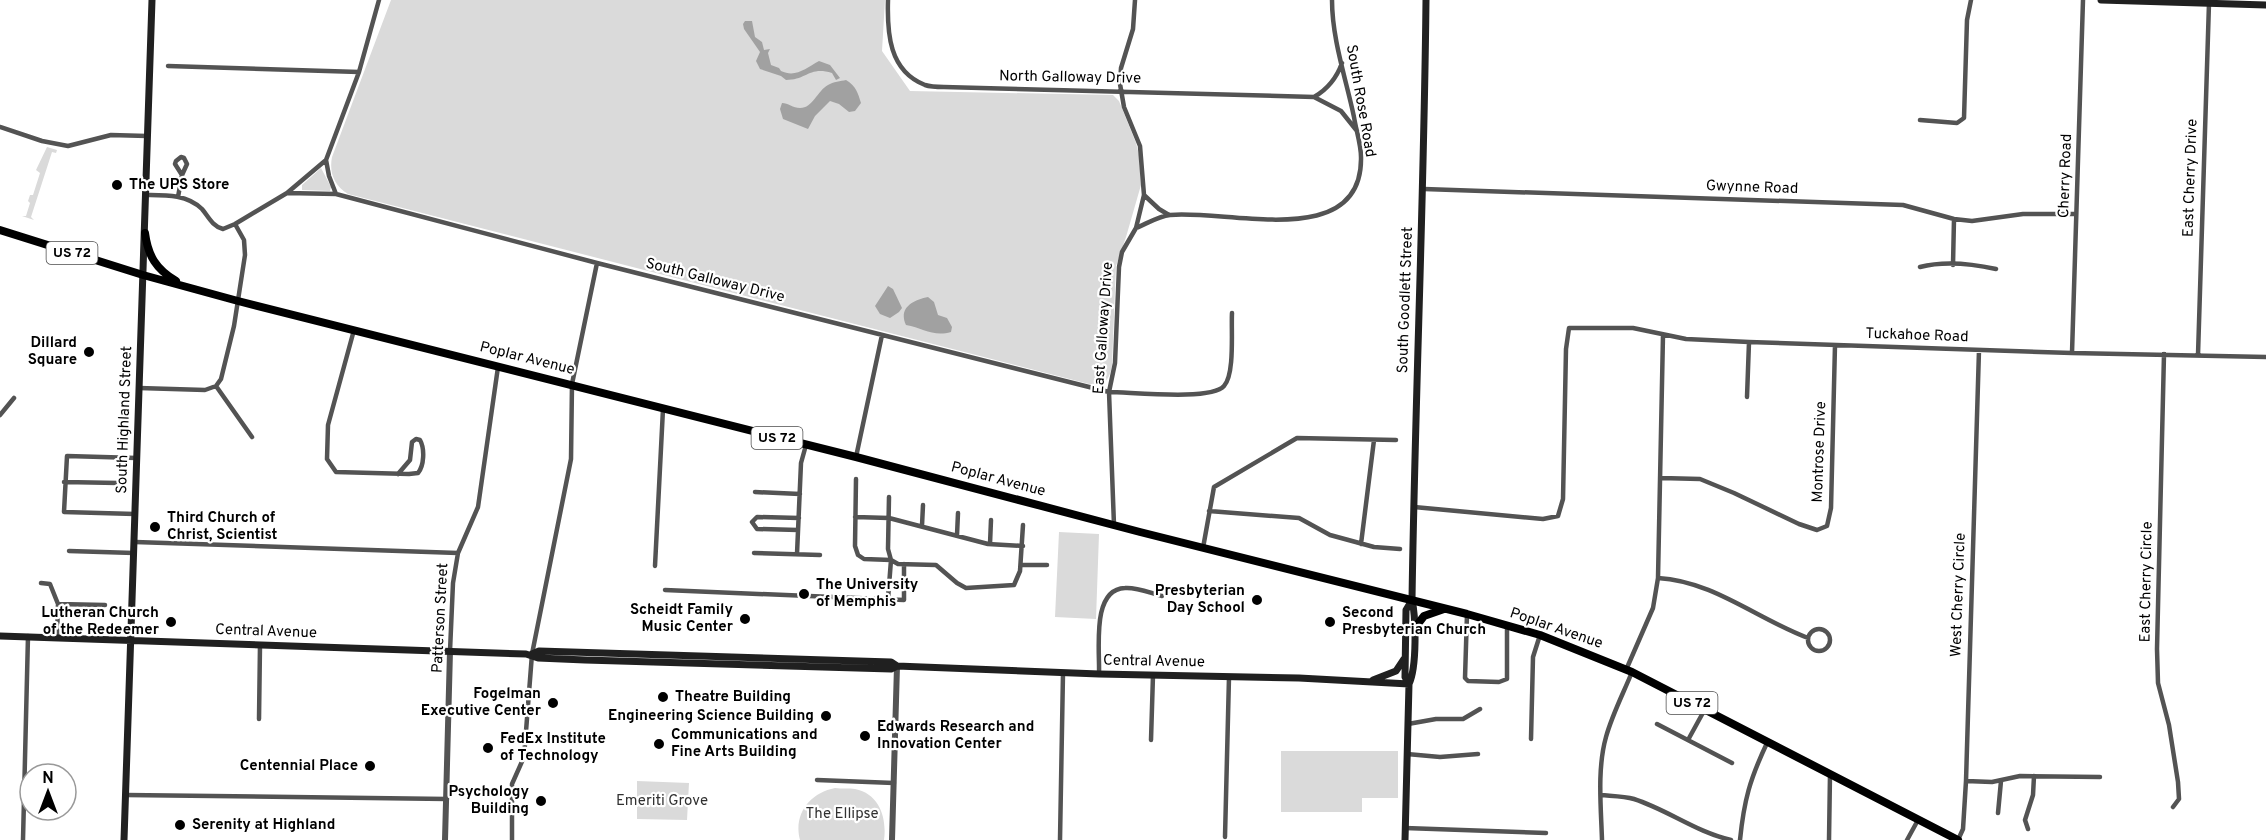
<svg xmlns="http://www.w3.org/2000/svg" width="2266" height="840" font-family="Overpass,sans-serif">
<rect width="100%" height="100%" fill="#fff"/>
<path fill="#dadada" d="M391,0H885L882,51L910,91L1113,95L1119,101L1136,143L1139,155L1141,185L1126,237L1116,266L1112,365C1110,377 1107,385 1093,385L348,194C334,185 329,173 332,157Z
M47,147L57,150L56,153L52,152L31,217L34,220L22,216H26L30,203L28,201L30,195H33L40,173L36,170Z
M321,168L331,187L330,191L302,190V185Z
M1059,532L1099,534L1096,619L1055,617Z
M1281,751H1398V798H1362V812H1281Z
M637,781L689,783L687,820L637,819Z
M835,788C842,789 849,788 855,789C880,794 887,819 884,840H800C793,814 810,793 835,788Z"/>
<path fill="#a1a1a1" d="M745,21H752L755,37L762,42L764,50L770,49L768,53L771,65L779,68L781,71C796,78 806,68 819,61L830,65L840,78L836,80L832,73C809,66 807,80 786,80L781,76L760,69L756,61L760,52L744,29L743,24Z
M846,80C856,86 858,93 861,103L855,111L849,112L839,104L830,101L815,116L808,129L783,119L780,109L782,103C788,103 793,108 800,108C813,108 817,91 828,85C833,82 841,81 846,80Z
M888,286L893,289L902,308L899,312L890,318L880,314L875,306Z
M928,297L934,302L938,315L947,318L952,327L951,332C933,337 923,328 906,325C898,308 913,300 928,297Z"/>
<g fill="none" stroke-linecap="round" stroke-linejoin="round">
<path stroke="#535353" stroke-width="4.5" d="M888,0C887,33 889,71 925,85C931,87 939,87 944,87L1314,97L1341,111L1357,131
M168,66L359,72
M1314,97C1328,89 1337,77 1342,63
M1920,120L1957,123L1964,118L1967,20L1971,0
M0,127L42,141L68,146L111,135L147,136
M1424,189L1903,205L1954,219L1972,221L2023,214H2076
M287,193L326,160
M336,194L329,176L326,160L359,72L379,0
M146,195C165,195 187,194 202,209C208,216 212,226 223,229L235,224L287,193L336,194L597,263L1109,392C1131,392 1211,401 1224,386C1235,374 1231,330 1232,313
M1144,195L1159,209L1169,215
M178,197L182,175L187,164L184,158L181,157L176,161L175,164L182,175
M1136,228C1146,224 1159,216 1170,215C1227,209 1363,252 1361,157C1361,144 1356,130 1354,117C1346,79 1332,39 1332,0
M1953,265L1954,219
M1920,267C1943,261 1973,264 1996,269
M354,330L328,425L327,459L336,472L409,474L418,473C424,466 425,449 420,440L416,439L412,442L410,460L398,474
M2072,353L2083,0
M2164,354L2157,649L2158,683L2169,725L2178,782L2179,799L2173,807
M2198,355L2209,3
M216,386L252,437
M139,388L205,390L216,386L221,379L234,326L245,255L244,240L235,224
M1747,397L1749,342
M0,415L14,398
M856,457L882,335
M1661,478L1700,479L1734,493L1799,524L1817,530L1827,526L1831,508L1835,345
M856,479L855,546L858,555L864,559L891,560L898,564L936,565L957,583L966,588L1014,585L1020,571L1023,525
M64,482L118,483
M755,492L800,494
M1414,507L1543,519L1558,516L1563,499L1566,349L1569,328H1633L1686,339L1749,342L2072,353L2266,357
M1209,511L1299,518L1330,535L1374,547L1400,549
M135,514L64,512L67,456L137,458
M855,517L889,518L988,544L1023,546
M1114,525L1109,392L1115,363L1119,267L1122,252L1136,228L1144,195L1140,146L1124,107L1120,84L1121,68L1133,29L1135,0
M922,526L923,505
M798,530L757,529L752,522L757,517L799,518
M957,535L958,513
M135,542L458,553
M990,544L991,520
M1361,544L1374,440
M1203,548L1214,487L1297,438L1396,440
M69,551L134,553
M754,553L820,555
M797,554L801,463L806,445
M1021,565H1047
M655,566L663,409
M1658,578C1713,581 1757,619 1808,638
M41,583L50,584L58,604L57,637
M665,590L904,600V564
M888,599L891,560L888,549L889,497
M58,604L105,605
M1467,614L1465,678L1468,681L1499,682L1507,679V626
M1808 640a11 11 0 1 1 22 0a11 11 0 1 1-22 0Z
M450,651L453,583L458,553L478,507L498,367
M1626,670L1653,608L1658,578L1663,335
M1099,674C1100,650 1091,589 1125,588C1137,587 1150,593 1162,596
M259,719L260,645
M1408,724L1436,719H1463L1480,709
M1657,724L1732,763
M1531,739L1533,657L1540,635
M1151,740L1153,675
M1688,740L1705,709
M1407,754L1440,757L1478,754
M817,780L894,783
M1966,781L1992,782L2020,776L2100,777
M126,795L447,799
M1601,795C1612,796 1624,796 1634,799C1668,810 1696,832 1731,840
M1998,813L2001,781
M1405,828L1546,833
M2028,829L2025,820L2033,795L2034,776
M1225,837L1229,677
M23,840L28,636
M512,840V784L524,757L532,654L571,459L572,384L597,263
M1060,840L1063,673
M1602,840C1601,807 1597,769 1606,737C1612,715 1623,694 1632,672
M1740,840C1744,800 1750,779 1767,743
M1829,840L1830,774
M1907,840L1918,820
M1958,840L1963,829L1966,781L1979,350"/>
<path stroke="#535353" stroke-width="6" d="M445,840L450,651
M892,840L897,666"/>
<path stroke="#202020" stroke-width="7" d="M2101,0L2266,5
M0,636L526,654L538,658L585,660L891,669L897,666L1099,674L1299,678L1409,684
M532,654L539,651L891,662L897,666
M1373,680L1396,671L1404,659
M1409,684L1405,677L1406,610L1412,600
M124,840L152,0
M1405,840L1409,684C1417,667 1416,618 1412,600C1415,400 1424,200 1426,0"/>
<path stroke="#000" stroke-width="8" d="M0,230L143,275L238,301L856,457L1140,532L1467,614L1540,635L1632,672L1958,840
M145,233C148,256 156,269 176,281
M1414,629L1424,616L1444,609"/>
</g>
<g fill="#000" stroke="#fff" stroke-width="2">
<circle cx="117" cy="185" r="6"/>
<circle cx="89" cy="352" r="6"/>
<circle cx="155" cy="527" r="6"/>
<circle cx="804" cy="594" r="6"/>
<circle cx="1257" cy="600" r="6"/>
<circle cx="745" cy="619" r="6"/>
<circle cx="171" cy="622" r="6"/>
<circle cx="1330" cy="622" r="6"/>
<circle cx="663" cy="697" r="6"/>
<circle cx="553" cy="703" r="6"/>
<circle cx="826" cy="716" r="6"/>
<circle cx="865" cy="736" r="6"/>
<circle cx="659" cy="744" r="6"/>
<circle cx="488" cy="748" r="6"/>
<circle cx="370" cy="766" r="6"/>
<circle cx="541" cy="801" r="6"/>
<circle cx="180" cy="825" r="6"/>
</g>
<g text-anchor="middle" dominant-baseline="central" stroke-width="4.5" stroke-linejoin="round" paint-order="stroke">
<g fill="#fff" stroke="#4c4c4c" stroke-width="1.5">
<rect x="46.5" y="242" width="51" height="22" rx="4.5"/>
<rect x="751.5" y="427" width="51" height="22" rx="4.5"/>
<rect x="1666.5" y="692" width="51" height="22" rx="4.5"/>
</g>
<g font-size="14" font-weight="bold" fill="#000">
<text x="72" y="253">US 72</text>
<text x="777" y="438">US 72</text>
<text x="1692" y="703">US 72</text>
</g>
<g font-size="15" fill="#000" stroke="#fff">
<text transform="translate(1070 78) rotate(1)">North Galloway Drive</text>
<text transform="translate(1360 101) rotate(80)">South Rose Road</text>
<text transform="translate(2066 176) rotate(-88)">Cherry Road</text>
<text transform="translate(2191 178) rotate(-88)">East Cherry Drive</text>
<text transform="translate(1752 188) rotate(2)">Gwynne Road</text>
<text transform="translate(715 281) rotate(14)">South Galloway Drive</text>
<text transform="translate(1406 300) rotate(-88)">South Goodlett Street</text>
<text transform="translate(1104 328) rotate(-86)">East Galloway Drive</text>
<text transform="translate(1917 336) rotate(2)">Tuckahoe Road</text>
<text transform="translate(527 359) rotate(14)">Poplar Avenue</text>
<text transform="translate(125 420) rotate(-88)">South Highland Street</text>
<text transform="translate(1820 452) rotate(-88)">Montrose Drive</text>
<text transform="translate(998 480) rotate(15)">Poplar Avenue</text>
<text transform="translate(2147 582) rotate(-89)">East Cherry Circle</text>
<text transform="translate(1959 595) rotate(-88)">West Cherry Circle</text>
<text transform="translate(441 618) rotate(-87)">Patterson Street</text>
<text transform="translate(1556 629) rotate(19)">Poplar Avenue</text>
<text transform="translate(266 632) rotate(2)">Central Avenue</text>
<text transform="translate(1154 662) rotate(1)">Central Avenue</text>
</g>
<g font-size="15" font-weight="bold" fill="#000" stroke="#fff" text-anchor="start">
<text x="129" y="185">The UPS Store</text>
<text x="77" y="343" text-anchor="end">Dillard<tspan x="77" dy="17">Square</tspan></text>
<text x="167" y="518">Third Church of<tspan x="167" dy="17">Christ, Scientist</tspan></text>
<text x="816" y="585">The University<tspan x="816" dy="17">of Memphis</tspan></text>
<text x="1245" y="591" text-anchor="end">Presbyterian<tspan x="1245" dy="17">Day School</tspan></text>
<text x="733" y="610" text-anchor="end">Scheidt Family<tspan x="733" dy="17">Music Center</tspan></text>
<text x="159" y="613" text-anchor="end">Lutheran Church<tspan x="159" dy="17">of the Redeemer</tspan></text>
<text x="1342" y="613">Second<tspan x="1342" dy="17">Presbyterian Church</tspan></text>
<text x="541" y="694" text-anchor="end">Fogelman<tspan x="541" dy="17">Executive Center</tspan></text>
<text x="675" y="697">Theatre Building</text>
<text x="814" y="716" text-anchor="end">Engineering Science Building</text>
<text x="877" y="727">Edwards Research and<tspan x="877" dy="17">Innovation Center</tspan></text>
<text x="671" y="735">Communications and<tspan x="671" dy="17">Fine Arts Building</tspan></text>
<text x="500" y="739">FedEx Institute<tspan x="500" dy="17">of Technology</tspan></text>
<text x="358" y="766" text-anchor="end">Centennial Place</text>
<text x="529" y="792" text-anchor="end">Psychology<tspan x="529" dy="17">Building</tspan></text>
<text x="192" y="825">Serenity at Highland</text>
</g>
<g font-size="15" fill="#313131" stroke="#fff">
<text x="662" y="801">Emeriti Grove</text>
<text x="842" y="814">The Ellipse</text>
</g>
</g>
<g transform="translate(48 792)"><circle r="28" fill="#ffffff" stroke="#999999" stroke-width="1.5"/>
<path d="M0-4.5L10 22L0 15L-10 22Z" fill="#000000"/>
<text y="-9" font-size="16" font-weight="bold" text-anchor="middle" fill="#000000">N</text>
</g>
</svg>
